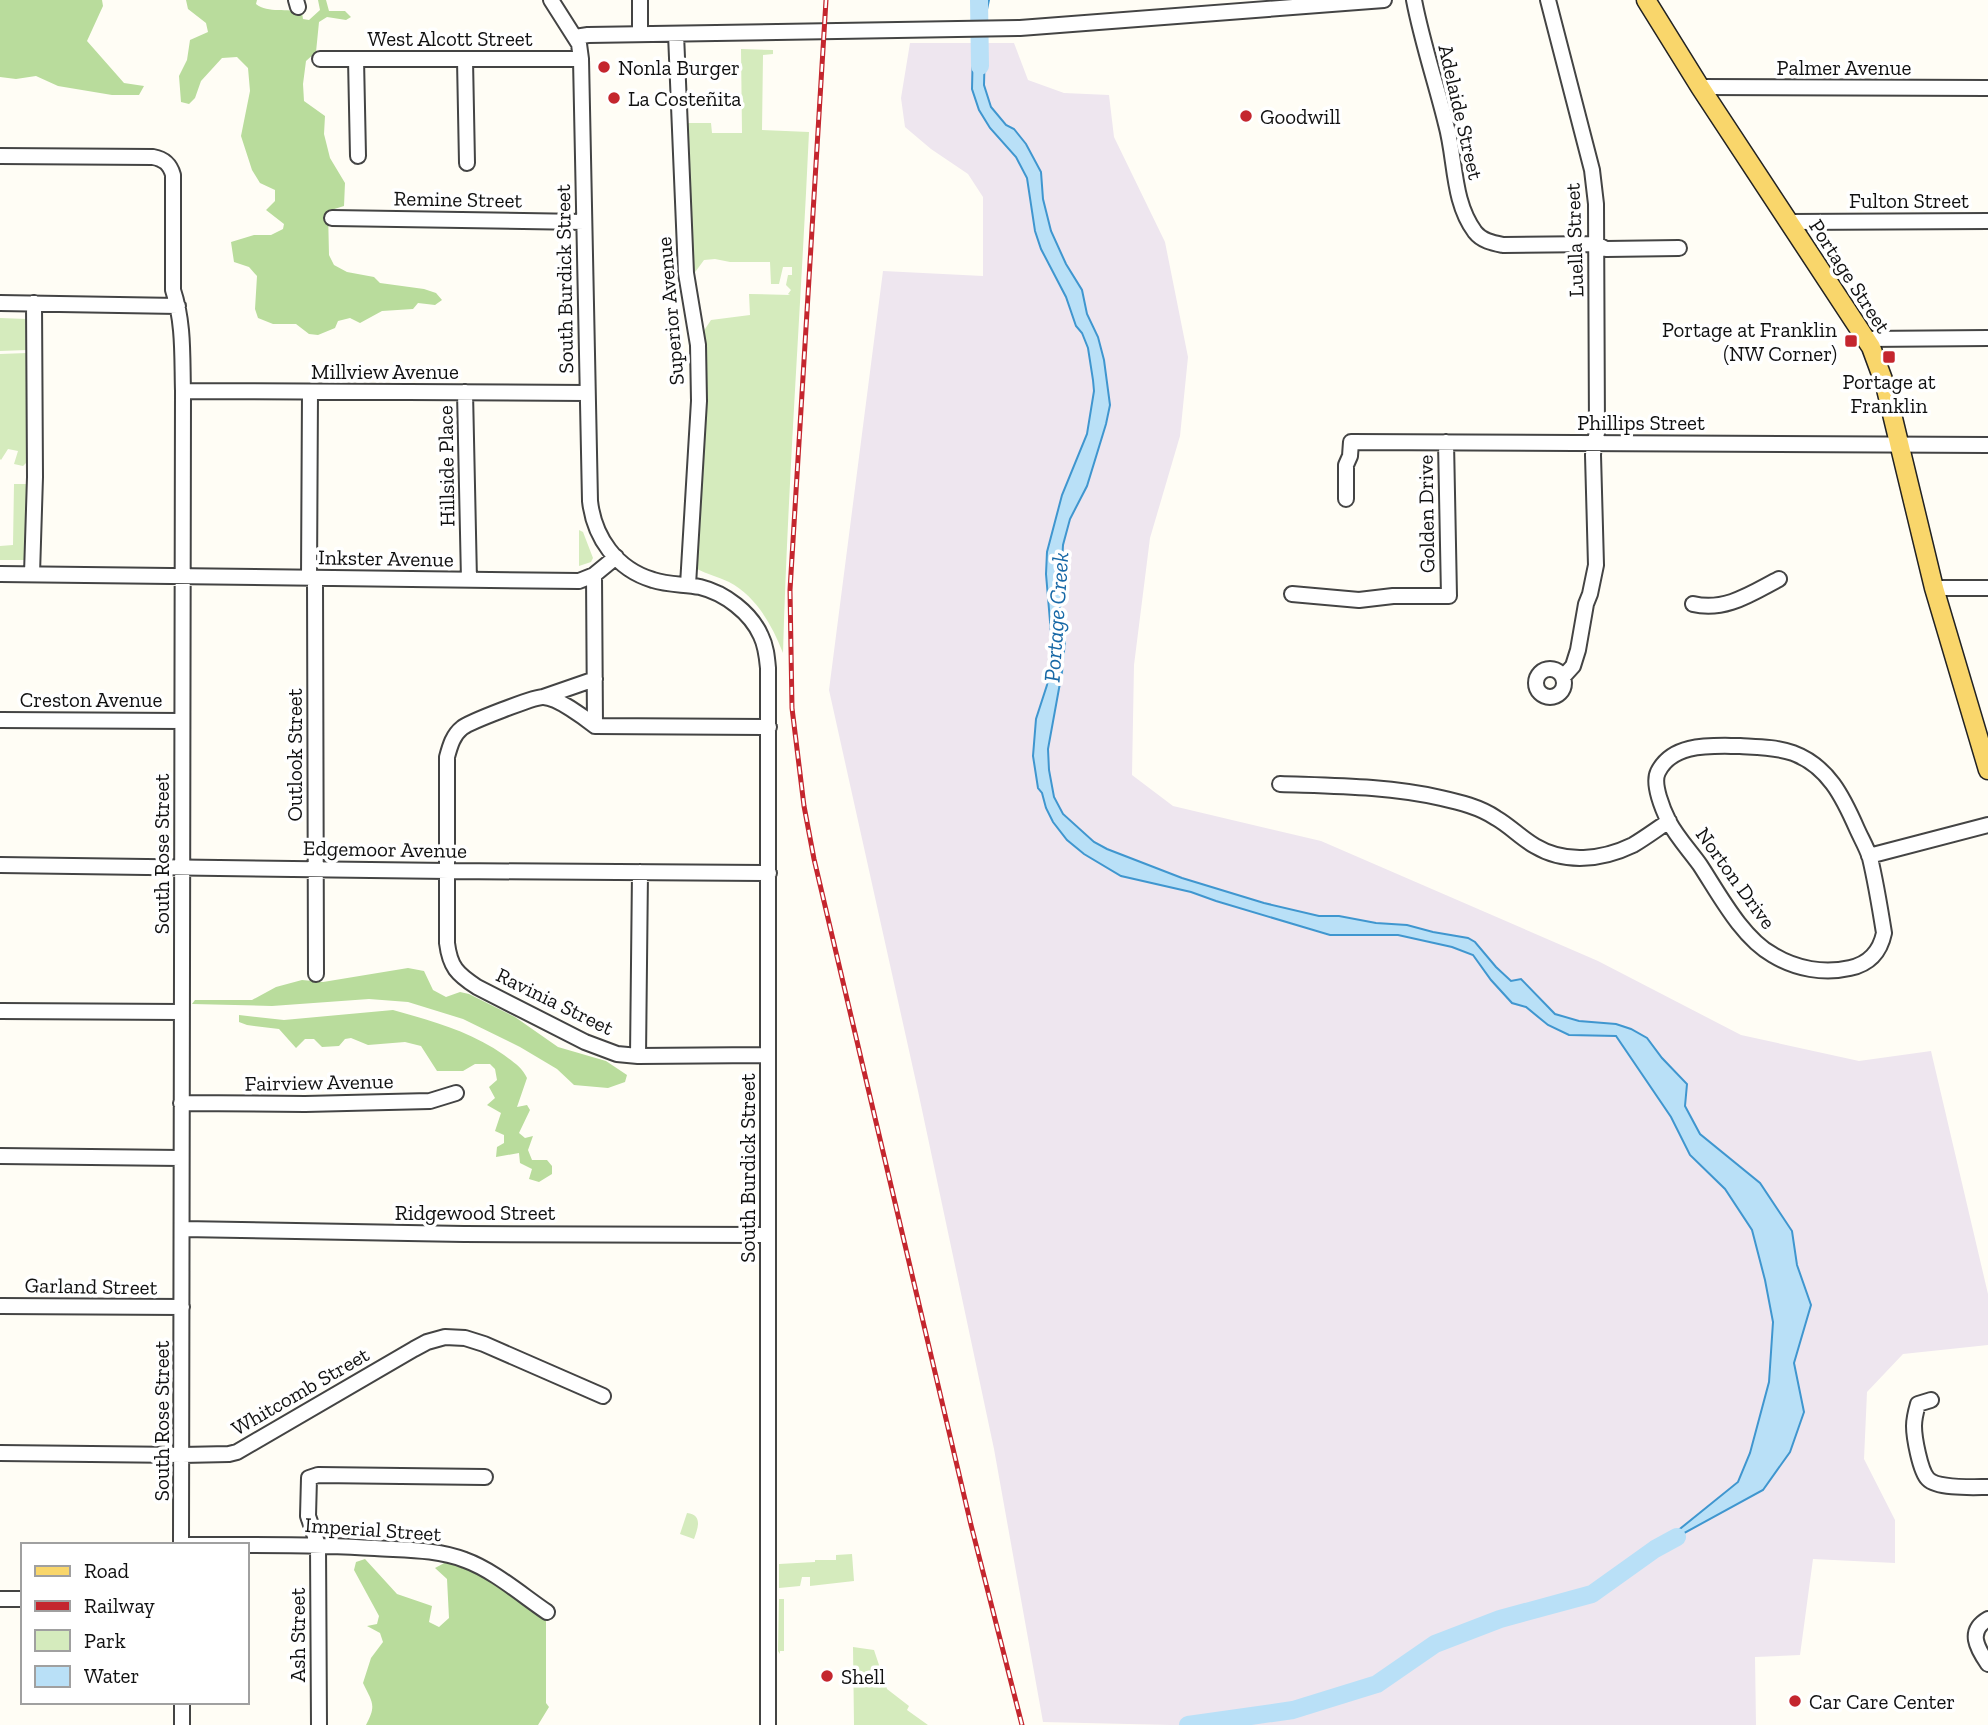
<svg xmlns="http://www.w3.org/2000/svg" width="1988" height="1725" font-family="'Zilla Slab',serif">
<rect width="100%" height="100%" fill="#fffdf5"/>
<path fill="#eee6ef" d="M910,43H1014L1028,80L1064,93L1109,95L1114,137L1165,242L1188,357L1180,436L1150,538L1134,665L1132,775L1173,806L1321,841L1598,961L1741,1035L1859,1061L1931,1051L1988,1294V1345L1903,1354L1867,1392L1864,1459L1895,1520V1563L1813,1559L1800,1655L1755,1657L1756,1725H1171L1043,1722L994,1449L918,1091L829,690L883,271L983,276V197L968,174L931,149L905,127L901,98Z"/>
<path fill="#d5ebbd" d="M741,49L773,50V54L763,55L762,130L809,132C801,306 788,479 783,653C772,625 756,596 729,582C718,577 707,574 697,569L703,451L701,335L711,320L750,315L749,294L790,295L788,294L791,290L786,285L788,275H792V267H783L779,284H771L770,262H730L715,259L704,260L693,275L683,123H711L712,133H742Z
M0,318L27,319V350L0,351Z
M27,353L26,463L23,466L14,464L18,451L8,449L1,460L0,459V354Z
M14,484H26V560H0V546L13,545Z
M579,530L583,532L593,558L591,562L579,566Z
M687,1513C703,1515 698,1528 694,1539L680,1534Z
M852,1554L854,1581L810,1586V1577H802L800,1586L779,1588V1564L815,1562V1560H836V1555Z
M779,1599H784V1651H780V1654L778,1651Z
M853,1647L874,1650L887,1689L909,1706L907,1710L928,1725H854Z"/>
<path fill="#b9dc9c" d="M0,0H102L103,6L87,41L124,83L144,86L139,95H112L58,86L36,76L16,79L0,77Z
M186,0H257L256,4C268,14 288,7 302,13L303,19L309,20L320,10L318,0H326L329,11H345L351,17L346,20L327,17L319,22L316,52L306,61L303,84L304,101L325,116L324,134L330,158L345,183L344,206L328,211L329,255L334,265L347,272L374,277L380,283L424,289L436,293L442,300L435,305L418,303L413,309L382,311L360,323L350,318L338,321L335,328L318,335L309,334L296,324H273L258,318L255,309L257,276L249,267L234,262L231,242L254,235H271L283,229L284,224L266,210L275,201V190L260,183L252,170L241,136L250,91L248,68L237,57L222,58L201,81L195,98L189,104L181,102L179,76L187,60L190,40L208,32L206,23L188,9Z
M408,968L424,971L433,990L446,997L460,992L469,994L515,1017L558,1047L606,1061L627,1075L625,1082L608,1088L574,1085L557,1069L520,1047L463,1019L408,1002L369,999L272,1006L192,1004L195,1000H252L276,987L302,980L323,982Z
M393,1010C432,1021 470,1031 504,1055C513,1062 522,1067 527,1078L517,1107L527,1105L530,1110L519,1133L525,1138L533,1136L528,1150L532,1160H547L552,1166V1174L539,1182L529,1179L532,1169L520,1163L519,1153L496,1157L497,1147L504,1143V1135L495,1131L501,1113L487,1105L495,1098L489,1087L497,1080L495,1069L490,1064H475L463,1071H437L421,1046L405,1042L368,1045L351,1038L345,1039L339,1046L322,1047L314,1039H305L296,1048L279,1029L247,1025L239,1022V1015L284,1020Z
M365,1559L397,1594L432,1606L429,1622L439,1627L449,1618L447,1579L435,1568L450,1560L468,1564L546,1616V1703L549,1707L538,1725H366C377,1705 372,1702 363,1683L371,1658L383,1642L380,1633L367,1626L377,1624L379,1616L354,1570L356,1562Z"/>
<path fill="#b9e0f7" stroke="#3f96cf" stroke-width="2" d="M972,0H989L985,19H972Z
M973,44L985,45L984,85L991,107L1006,125L1014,129L1026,144L1041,172L1043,199L1051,231L1066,264L1082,290L1087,314L1098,337L1104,360L1110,405L1106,424L1087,486L1070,519L1063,545L1061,582L1063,594L1060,608L1065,641L1062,672L1048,749L1049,770L1054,797L1063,814L1094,842L1107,849L1182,878L1264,903L1319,916H1339L1376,923L1407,925L1433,932L1468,938L1475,942L1496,967L1511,981L1521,979L1555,1014L1579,1021L1616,1024L1631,1029L1647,1038L1662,1058L1687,1084L1685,1106L1700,1134L1760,1183L1792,1231L1797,1265L1811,1305L1794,1363L1804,1412L1790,1452L1763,1490L1655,1549L1738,1482L1750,1453L1769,1382L1773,1322L1765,1280L1752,1230L1725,1189L1690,1155L1671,1117L1616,1036L1569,1035L1548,1025L1526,1007L1512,1003L1491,980L1473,955L1452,947L1398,935H1330L1216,901L1191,892L1121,876L1084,854L1067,840L1053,822L1046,808L1042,793L1038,788L1033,756L1036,719L1047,685L1051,659V633L1046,574L1047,552L1062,495L1087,434L1094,391L1093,380L1088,348L1082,333L1076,326L1066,297L1041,249L1035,231L1027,178L1016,157L990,128L979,110L972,89Z"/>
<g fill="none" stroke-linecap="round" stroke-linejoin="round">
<path stroke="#b9e0f7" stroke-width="18" d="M979,0L980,66
M1188,1725L1293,1710L1377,1684L1435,1644L1500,1619L1592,1594L1655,1549L1677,1537"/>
<defs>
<path id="minor" d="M296,0L298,7
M551,0L579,44L581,59L590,501C594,537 616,569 653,580C668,585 685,584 700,587C725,593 751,613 761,636C766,646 767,657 768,668V1725
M640,0V34
M1414,0C1422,42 1436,83 1446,124C1456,160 1452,201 1475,232C1482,241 1493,243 1503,245L1597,244L1606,249L1679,248
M1548,0L1592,170L1596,204L1597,433L1594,443L1593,455L1596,565L1590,594L1586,604L1578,650L1573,666L1563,677
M676,34L686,273L698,345L699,401L688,585
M575,37L588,35L1020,28L1384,0
M320,59H581
M356,59L358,156
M465,60L467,163
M1700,87L1988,88
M0,156L153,157C164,159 170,164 173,175V290C184,323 182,357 183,391L181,1545
M332,218L584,222
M1789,222L1988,221
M0,303L178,306
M1866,339L1988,338
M183,391L587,393
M465,392L469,580
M1346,499V465L1350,456L1351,442L1988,445
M0,574L579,581L594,575L616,557
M32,574L35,477L34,303
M594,575L595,726
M309,578L310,392
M315,578L316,974
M1934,588H1988
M1292,594L1359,600L1393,596H1449L1446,442
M1693,604C1725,612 1752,593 1779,579
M1536 683a14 14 0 1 1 28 0a14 14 0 1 1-28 0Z
M543,697L595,679
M0,720L182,721
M595,726C585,718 557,697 543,697C534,697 469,722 462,728C453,735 450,746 447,757V943C450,967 457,974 477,987L585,1042L617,1054L638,1056L768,1055
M595,726L769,727
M1740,746C1757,747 1776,747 1793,753C1828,766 1843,797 1857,829C1861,838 1867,848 1870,858C1876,883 1880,908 1884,933C1880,952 1869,964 1850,968C1824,974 1796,969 1773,955C1742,938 1719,894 1700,865C1690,851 1677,837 1669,822C1663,810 1652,784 1658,772C1673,742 1712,746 1740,746Z
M1280,784C1334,786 1388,786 1441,798C1459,802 1480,807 1496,818C1510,826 1521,838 1535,846C1565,864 1602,860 1633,845C1645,838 1657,829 1669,821
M1869,856L1988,825
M0,865L448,871L769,873
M0,1011L181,1012
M638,1056L640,872
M181,1103L305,1104L430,1101L456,1093
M0,1156L181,1158
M183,1229L464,1234L768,1235
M0,1306L182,1307
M1931,1400L1918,1404C1916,1411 1914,1418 1914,1426C1914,1437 1920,1471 1928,1479C1938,1489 1974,1487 1988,1487
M0,1453L182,1455L229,1454L237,1452L414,1349L427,1342L445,1337L465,1338L484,1344L603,1396
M181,1545C246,1545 310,1544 375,1548C405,1550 437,1549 465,1560C493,1570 522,1595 547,1612
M0,1599H23
M1988,1619C1967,1631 1977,1648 1988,1664
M182,1702V1725
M319,1725L318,1545L308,1516L309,1478L318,1475L485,1477"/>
<path id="major" d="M1646,0L1700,87L1871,347L1885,385L1934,588L1988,770"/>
</defs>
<use href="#minor" stroke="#444" stroke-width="18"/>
<use href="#major" stroke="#222" stroke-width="21"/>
<use href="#minor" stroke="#fff" stroke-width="14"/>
<use href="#major" stroke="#f9d66b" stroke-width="18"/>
<defs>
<path id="rail" d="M826,0L790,590L792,708L804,806L814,859L971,1525L1022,1725"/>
</defs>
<use href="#rail" stroke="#c4262e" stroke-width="5"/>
<use href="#rail" stroke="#fff" stroke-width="2.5" stroke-dasharray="8" stroke-linecap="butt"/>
</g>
<g fill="#c4262e" stroke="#fff" stroke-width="2.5">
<circle cx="604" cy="67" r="7"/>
<circle cx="614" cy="98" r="7"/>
<circle cx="1246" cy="116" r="7"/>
<rect x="1844" y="334" width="14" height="14" rx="3.5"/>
<rect x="1882" y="350" width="14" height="14" rx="3.5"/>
<circle cx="827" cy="1676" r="7"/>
<circle cx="1795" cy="1701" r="7"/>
</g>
<g text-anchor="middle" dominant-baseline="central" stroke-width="7" stroke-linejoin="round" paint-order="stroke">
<g font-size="21" fill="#111" stroke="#fff">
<text x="450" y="38">West Alcott Street</text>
<text x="1844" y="67">Palmer Avenue</text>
<text transform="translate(1461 112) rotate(77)">Adelaide Street</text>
<text transform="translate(458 199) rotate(1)">Remine Street</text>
<text x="1909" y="200">Fulton Street</text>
<text transform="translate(1574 240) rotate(-92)">Luella Street</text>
<text transform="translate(1850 276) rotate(57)">Portage Street</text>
<text transform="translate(564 279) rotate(-91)">South Burdick Street</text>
<text transform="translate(670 311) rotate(-95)">Superior Avenue</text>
<text x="385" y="371">Millview Avenue</text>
<text x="1641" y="422">Phillips Street</text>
<text transform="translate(446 466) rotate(-91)">Hillside Place</text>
<text transform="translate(1426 514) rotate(-91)">Golden Drive</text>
<text transform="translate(386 558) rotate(1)">Inkster Avenue</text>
<text x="91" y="699">Creston Avenue</text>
<text transform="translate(294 755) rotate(-90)">Outlook Street</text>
<text transform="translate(385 849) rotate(1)">Edgemoor Avenue</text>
<text transform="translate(161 854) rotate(-90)">South Rose Street</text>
<text transform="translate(1736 878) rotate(54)">Norton Drive</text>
<text transform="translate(555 1001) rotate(26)">Ravinia Street</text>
<text transform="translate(319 1082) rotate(-1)">Fairview Avenue</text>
<text transform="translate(747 1168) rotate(-90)">South Burdick Street</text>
<text x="475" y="1212">Ridgewood Street</text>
<text transform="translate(91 1286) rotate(1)">Garland Street</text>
<text transform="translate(300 1391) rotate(-30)">Whitcomb Street</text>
<text transform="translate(161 1421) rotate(-90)">South Rose Street</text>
<text transform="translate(373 1529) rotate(4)">Imperial Street</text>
<text transform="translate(297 1635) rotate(-90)">Ash Street</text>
</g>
<g font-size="21" fill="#111" stroke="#fff" text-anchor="start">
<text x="618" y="67">Nonla Burger</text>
<text x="628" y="98">La Costeñita</text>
<text x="1260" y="116">Goodwill</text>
<text x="1837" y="329" text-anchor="end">Portage at Franklin<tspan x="1837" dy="24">(NW Corner)</tspan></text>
<text x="1889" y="381" text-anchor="middle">Portage at<tspan x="1889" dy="24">Franklin</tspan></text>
<text x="841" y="1676">Shell</text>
<text x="1809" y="1701">Car Care Center</text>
</g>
<g font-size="23" font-style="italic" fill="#1768a6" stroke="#fff">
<text transform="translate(1056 617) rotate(-86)">Portage Creek</text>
</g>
</g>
<rect x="21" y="1543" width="228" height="161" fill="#ffffff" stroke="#a0a0a0" stroke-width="2"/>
<rect x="35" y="1566" width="35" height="10" fill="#f9d66b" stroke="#a0a0a0" stroke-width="2"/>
<text x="84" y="1578" font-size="21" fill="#111111">Road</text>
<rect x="35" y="1601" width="35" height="10" fill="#c4262e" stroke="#a0a0a0" stroke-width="2"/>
<text x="84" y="1613" font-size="21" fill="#111111">Railway</text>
<rect x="35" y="1630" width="35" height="21" fill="#d5ebbd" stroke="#a0a0a0" stroke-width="2"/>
<text x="84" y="1648" font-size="21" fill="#111111">Park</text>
<rect x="35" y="1666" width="35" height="21" fill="#b9e0f7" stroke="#a0a0a0" stroke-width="2"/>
<text x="84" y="1683" font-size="21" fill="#111111">Water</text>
</svg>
